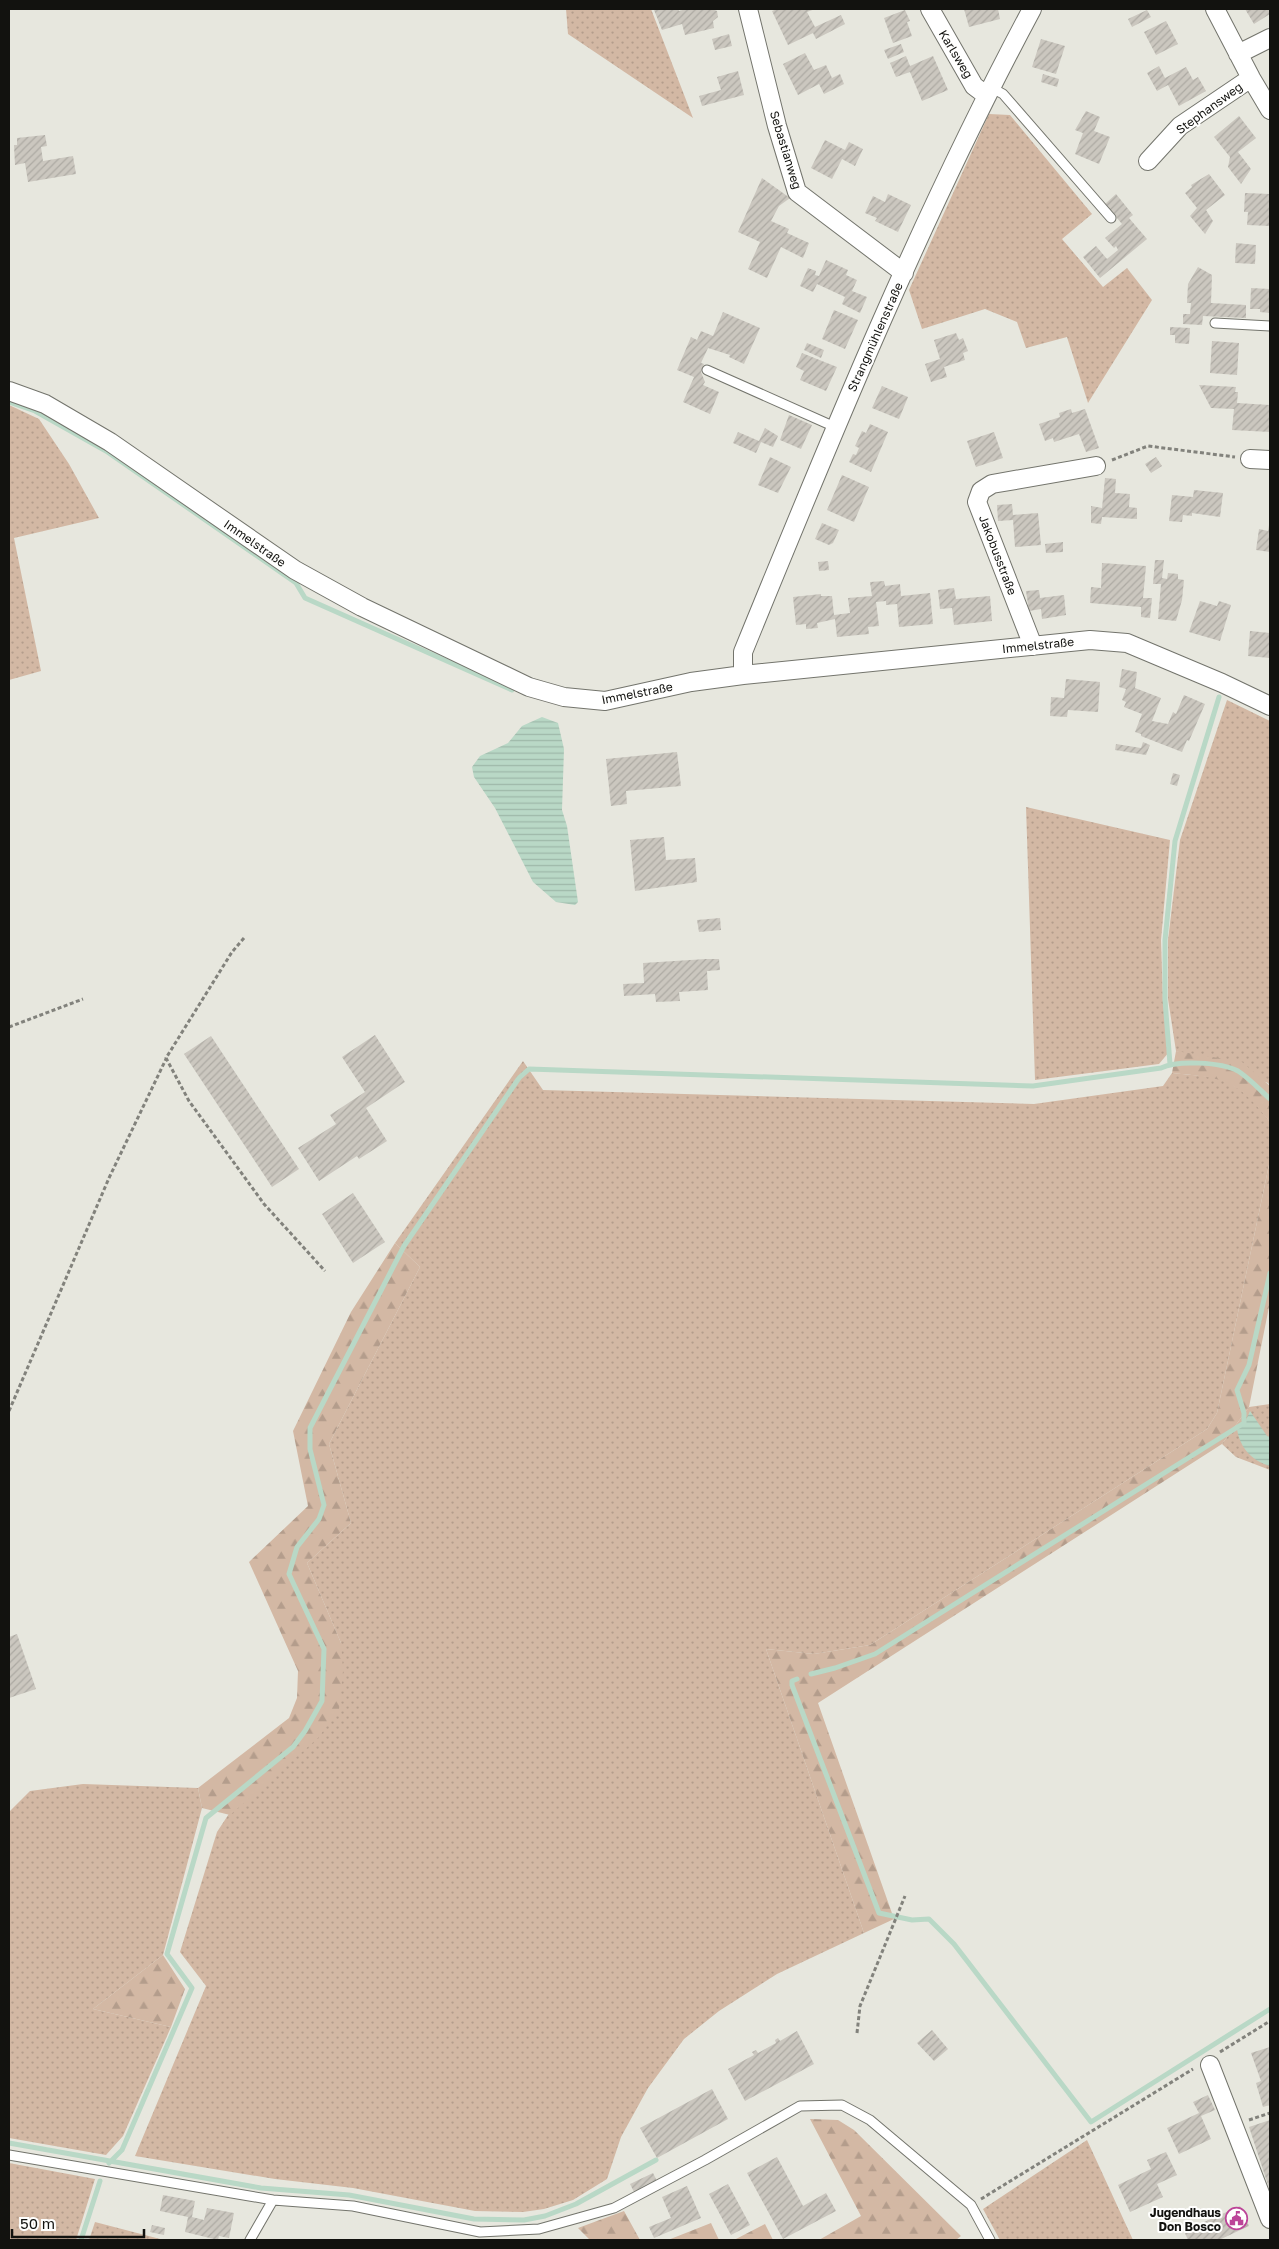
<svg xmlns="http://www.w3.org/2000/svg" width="1279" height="2249" font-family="'Golos Text',sans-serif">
<defs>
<pattern id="grass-dots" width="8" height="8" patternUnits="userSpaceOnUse" patternTransform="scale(1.25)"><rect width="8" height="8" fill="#d3b8a4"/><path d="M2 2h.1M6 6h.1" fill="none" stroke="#b49d8c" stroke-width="1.8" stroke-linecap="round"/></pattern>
<pattern id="forest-firs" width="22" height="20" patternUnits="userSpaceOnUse" patternTransform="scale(1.25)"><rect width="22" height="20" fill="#d3b8a4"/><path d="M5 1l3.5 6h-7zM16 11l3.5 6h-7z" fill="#b49d8c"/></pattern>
<pattern id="water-rules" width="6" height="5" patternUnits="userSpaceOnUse" patternTransform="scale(1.25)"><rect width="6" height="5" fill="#b9d8c6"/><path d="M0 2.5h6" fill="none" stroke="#9eb8a9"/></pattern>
<pattern id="building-hatch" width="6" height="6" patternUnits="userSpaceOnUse" patternTransform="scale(1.25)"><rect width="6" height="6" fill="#cbc7bf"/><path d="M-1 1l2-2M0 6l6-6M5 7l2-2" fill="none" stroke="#adaaa3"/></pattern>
</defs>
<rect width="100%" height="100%" fill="#e7e7de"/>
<path fill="url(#grass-dots)" d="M566,9H651L693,118L568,34Z
M989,114L1010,115L1092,214L1062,239L1103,287L1127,268L1152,300L1088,403L1067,337L1026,348L1017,322L985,309L922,329L909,290Z
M9,405L39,419L69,464L99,518L14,538L41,671L9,680Z
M1227,700L1270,721V1086L1268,1083L1176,1051L1168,999V940L1180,840Z
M1026,807L1170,840L1161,940L1163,1001L1169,1052L1159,1064L1035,1080Z
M523,1061L543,1090L1034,1104L1163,1086L1172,1073L1213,1077L1230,1083L1251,1097L1270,1122V1160L1217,1413L1207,1429L870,1645L814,1654L766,1649L864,1933L777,1974L719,2011L684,2039L648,2088L621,2137L607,2179L573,2200L544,2209L523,2212L475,2211L353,2188L275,2179L135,2156L206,1986L180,1952L217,1832L341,1643L307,1563L351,1523L329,1444L420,1267L395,1243Z
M1270,1404V1470L1236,1457L1222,1444L1249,1407Z
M83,1784L198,1788L202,1808L163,1955L93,2009L171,2027L123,2136L106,2155L9,2138V1812L30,1791Z
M1087,2140L1133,2240H1000L983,2209Z
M9,2163L95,2179L76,2240H9Z
M95,2222L164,2240H89Z"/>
<path fill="url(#forest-firs)" d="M1176,1051L1242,1062L1270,1086V1122C1237,1079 1224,1078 1172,1073Z
M1270,1160V1302L1249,1407L1222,1444L818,1703L894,1919L864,1933L766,1649L814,1654L870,1645L1207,1429L1217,1413Z
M395,1243L420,1267L329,1444L351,1523L307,1563L341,1643L343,1671L339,1709L318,1738L230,1815L202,1808L198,1788L289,1718L297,1698L298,1671L249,1562L308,1506L293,1431L351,1312Z
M163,1955L185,1989L171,2027L93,2009Z
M810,2119L838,2120L854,2130L961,2236L956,2240H819L861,2216Z
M624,2211L640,2240H590L578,2228Z
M711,2223L719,2240H668Z
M765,2224L773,2240H734Z"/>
<path fill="url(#water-rules)" d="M542,717L558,723L564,749L562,810L567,826L578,902L575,905L556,902L533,882L495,808L474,777L472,767L480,756L508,743L522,726Z
M1250,1411L1267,1436L1270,1437V1466C1252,1461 1240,1448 1237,1429L1246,1420Z"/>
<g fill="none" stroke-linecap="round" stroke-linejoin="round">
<path stroke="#b9d8c6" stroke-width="5" d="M9,402L35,411L106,451L296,583L305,598L512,690
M1170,1064L1165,1000V940L1175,841L1219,697
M811,1674L835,1668L875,1654L1244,1423V1413L1237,1390L1249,1365L1270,1273
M797,1679L792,1681V1685L879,1913L912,1920L929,1919L954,1944L1091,2122L1270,2009
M9,2143L261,2188L349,2195L474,2219L524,2220L545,2216L576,2204L656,2160
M109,2163L122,2150L192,1988L167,1954L206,1818L293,1747L305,1731L322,1701L324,1649L289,1574L297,1547L319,1519L324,1505L310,1449V1428L404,1246L519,1078L529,1069L1033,1086L1161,1068C1177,1060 1221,1062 1238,1071C1249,1078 1260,1090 1270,1099
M81,2240L100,2181"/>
</g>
<path fill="url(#building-hatch)" d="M658,9H678L679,11L686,9H712L717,11L718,17L713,21L714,28L685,35L682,24L662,30L654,10Z
M777,9H815L807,12L815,27L841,15L845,24L816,39L813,33L788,45L772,11Z
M964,9H998L1000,19L969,27Z
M1245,9H1270V14L1254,24Z
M905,10L910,21L907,22L912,36L893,43L884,18Z
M1147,10L1151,17L1132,27L1128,19Z
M1166,21L1178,44L1156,55L1144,32Z
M729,34L732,46L715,50L712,39Z
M1041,39L1065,46L1056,74L1032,67Z
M901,44L904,52L888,59L884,50Z
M805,53L814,70L826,65L832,78L840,74L844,84L824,94L819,84L798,95L783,64Z
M906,56L910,66L933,56L948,90L922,101L910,72L896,77L890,63Z
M1159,66L1165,78L1186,67L1193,80L1198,77L1206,91L1179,106L1168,85L1157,91L1147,73Z
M738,71L744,95L702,106L699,96L721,90L717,77Z
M1043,74L1059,79L1057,87L1041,82Z
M1086,111L1100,117L1094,131L1110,137L1099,164L1075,154L1083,133L1075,130Z
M1239,116L1256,138L1238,152L1251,169L1241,184L1228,167L1230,157L1214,137Z
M45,135L47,146L41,147L43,161L73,156L76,174L28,182L25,163L15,165L14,145H17V138Z
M825,140L845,150L849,142L863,149L855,166L842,159L832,179L811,168Z
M1209,174L1225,195L1206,210L1213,221L1205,234L1190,216L1197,208L1185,193L1192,187L1191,185Z
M762,178L790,198L779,206L771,221L789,229L787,233L809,243L803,258L781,247L767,278L748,269L760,242L738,232Z
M1245,193L1270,194V226L1247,225L1248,212H1244Z
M888,194L911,205L898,232L875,221L877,218L865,213L873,196L885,202Z
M1116,194L1133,215L1129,218L1147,239L1100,278L1083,257L1096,246L1107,259L1118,250L1116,246L1114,248L1105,238L1122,224L1105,204Z
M1236,243L1256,245L1255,264L1235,263Z
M826,260L848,270L846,275L857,280L852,291L867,297L860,313L842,304L845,297L817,284L813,292L800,286L808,268L816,271L815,275L819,276Z
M1198,267L1212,275L1211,303L1246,305V318L1203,316L1202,325L1183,324V314H1190L1191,303H1187L1188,284Z
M1251,288L1270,289V313L1260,312V309H1250Z
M834,310L858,320L845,349L822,339Z
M723,312L760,328L744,364L729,357L730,355L708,348L701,363L704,364L701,372L705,382L703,385L719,392L710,414L683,402L694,377L677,370L691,337L697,340L701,331L713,336Z
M1170,327L1190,328L1189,344L1175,343V335H1170Z
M956,333L959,340L963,338L968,351L963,353L965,360L944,367L947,377L931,382L925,364L940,359L934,340Z
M1212,341L1239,343L1237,375L1210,373Z
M807,343L824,350L821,358L804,350Z
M802,353L837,367L826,391L800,380L804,371L796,367Z
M1199,385L1236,387L1235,392H1238L1237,403L1270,405V432L1232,430L1234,409L1211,408Z
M882,386L908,397L899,419L872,408Z
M1071,409L1072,413L1085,409L1099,448L1086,452L1079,434L1054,442L1053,438L1045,441L1039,424L1060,417L1059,413Z
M789,415L812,425L801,449L780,440Z
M870,424L888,432L871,472L849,462L853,454L856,455L859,448L855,446L862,431L866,433Z
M765,428L778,436L773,447L761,442L756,453L733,443L738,432L759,441Z
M994,432L1003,458L976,467L967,441Z
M770,457L791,467L778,493L758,485Z
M1156,457L1162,466L1151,473L1145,464Z
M842,475L869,487L854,522L827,510Z
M1105,478L1116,479L1115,493L1130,494L1129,507L1137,508V519L1102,517L1101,524L1091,523V506L1102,508Z
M1194,490L1223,493L1220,517L1192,513V516L1183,515L1182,522L1169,521L1172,495L1193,497Z
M1012,504L1013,515L1038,513L1041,545L1015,547L1013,520L998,521L997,505Z
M822,523L839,530L833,543L829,545L815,539Z
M1269,525L1270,552L1256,550L1259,529L1268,531Z
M1063,542V552L1046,553L1045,544Z
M1155,560H1164L1162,578L1167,579L1168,573L1178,574V579L1184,580L1182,600L1176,621L1158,619L1161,584H1153Z
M828,561L829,570L819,571L818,562Z
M1102,563L1146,566L1143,598H1152L1150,618L1141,617V607L1090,603L1091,587L1101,588Z
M884,581L885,586L900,584L901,596L930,593L933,624L899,627L897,604L886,605V601L876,602L879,626L868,627L869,634L837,637L835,619L817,623L818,628L806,629V624L796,625L793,597L821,594V596H832L834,615L850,613L848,598L872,596L870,582Z
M954,588L956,599L990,596L992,621L954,625L952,608L940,609L938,590Z
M1039,590L1040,598L1064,595L1066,615L1042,619L1041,609L1029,611L1026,591Z
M1200,601L1217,606L1219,601L1231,605L1220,641L1189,632Z
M1250,631L1270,633V658L1248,656Z
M1122,669L1137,672L1135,688L1161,698L1152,721L1168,724L1173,712L1176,714L1184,695L1205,704L1189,741L1187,740L1182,752L1141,736V734L1135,732L1142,714L1124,707L1126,702L1122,700L1126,689L1119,687Z
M1066,679L1100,682L1098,712L1068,710L1067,717L1050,716L1051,697L1064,698Z
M1143,742L1150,745L1146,755L1115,750L1116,744L1141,748Z
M677,752L681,786L626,791L627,804L611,806L606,759Z
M1173,773L1180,775L1177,786L1170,784Z
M664,837L666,860L695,858L697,882L635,891L630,840Z
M720,918L721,930L699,932L697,920Z
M706,959H719L720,970L707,971L708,990L679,992L680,1001L656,1002L655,994L624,996L623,984L644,983L643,963Z
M375,1035L405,1082L366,1108L387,1141L359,1159L357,1156L319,1181L298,1148L336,1124L330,1115L365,1092L342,1057Z
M211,1036L299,1169L272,1187L184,1054Z
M353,1193L385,1242L353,1263L322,1214Z
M17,1634L36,1689L9,1698V1637Z
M932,2030L948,2049L934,2061L917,2043Z
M797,2031L814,2064L745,2101L728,2069L754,2055L752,2052L756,2050L758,2053L776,2043L775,2040L778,2038L780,2041Z
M1270,2047V2105L1263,2107L1256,2083L1261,2081L1251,2053Z
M712,2089L728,2119L657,2158L640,2128Z
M1208,2095L1215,2110L1201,2116L1211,2139L1179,2154L1167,2128L1199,2113L1193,2102Z
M1270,2120V2191L1249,2127Z
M1166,2152L1177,2175L1157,2184L1163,2197L1130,2212L1118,2185L1151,2169L1147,2160Z
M777,2157L803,2206L826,2193L836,2211L783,2239L747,2173Z
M653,2173L657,2181L634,2192L630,2184Z
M728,2184L750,2225L731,2235L709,2194Z
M687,2186L701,2218L654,2238L649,2227L671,2218L662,2197Z
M163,2195L195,2201L192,2217L204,2220L207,2208L234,2213L229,2238L219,2236L218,2240L185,2232L188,2217L160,2211Z
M1240,2206L1249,2226L1219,2240H1188L1184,2231Z
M152,2225L165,2228L164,2235L150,2232Z"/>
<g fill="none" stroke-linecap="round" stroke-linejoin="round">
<defs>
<path id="lane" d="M990,87L1003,94L1111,218
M1215,323L1270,326
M707,370L835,427
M9,2155L273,2200L353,2206L480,2232L539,2229L614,2208L705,2160L800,2106L842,2105L870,2120L971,2205L990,2240
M250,2240L273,2200"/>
<path id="street" d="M748,9L777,126L797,192L904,273
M930,9L974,86L986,95
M1215,9L1251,78L1270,110
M1238,54L1270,38
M1148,161L1180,126L1251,78
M9,391L45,404L110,442L295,570L362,607L529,687L564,697L605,701L691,682L743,675L1090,640L1127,643L1222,683L1270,706
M1250,459L1270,460
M1033,646L977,502L981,491L992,484L1096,466
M743,675V652C832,434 921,216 1032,9
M1210,2065L1270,2219"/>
</defs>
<use href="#lane" stroke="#73746c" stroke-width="11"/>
<use href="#street" stroke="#73746c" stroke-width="20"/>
<path stroke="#82827c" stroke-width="3" stroke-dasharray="4 2.5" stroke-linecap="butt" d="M1112,460L1148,446L1235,457
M244,938L232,952L166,1058L189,1101L264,1204L325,1271
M9,1027L83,999
M9,1411L109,1178L166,1059
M857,2033L860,2006L905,1896
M1220,2052L1270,2021
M1249,2120L1270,2113
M981,2199L1193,2069"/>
<use href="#lane" stroke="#fff" stroke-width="9"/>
<use href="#street" stroke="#fff" stroke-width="18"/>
</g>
<defs>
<symbol id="civic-ring" viewBox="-11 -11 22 22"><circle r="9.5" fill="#fffffe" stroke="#bc4498" stroke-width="1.5"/><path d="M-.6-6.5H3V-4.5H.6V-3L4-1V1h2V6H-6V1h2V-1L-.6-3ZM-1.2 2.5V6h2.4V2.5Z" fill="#bc4498"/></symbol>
</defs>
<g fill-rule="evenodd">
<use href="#civic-ring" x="1224" y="2206" width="25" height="25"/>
</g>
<g text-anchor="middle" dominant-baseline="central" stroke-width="4" stroke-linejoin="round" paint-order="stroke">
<g font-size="12" fill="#12120f" stroke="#fffffe">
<text transform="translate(956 54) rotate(59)">Karlsweg</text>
<text transform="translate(1209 108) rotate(-36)">Stephansweg</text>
<text transform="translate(786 150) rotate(73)">Sebastianweg</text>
<text transform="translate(875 337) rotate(-66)">Strangmühlenstraße</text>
<text transform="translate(255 543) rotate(35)">Immelstraße</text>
<text transform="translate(998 555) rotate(69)">Jakobusstraße</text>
<text transform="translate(1038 645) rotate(-6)">Immelstraße</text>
<text transform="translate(637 693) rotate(-11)">Immelstraße</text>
</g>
<g font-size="12" font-weight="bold" fill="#12120f" stroke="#fffffe" text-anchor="end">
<text x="1221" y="2212">Jugendhaus<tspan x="1221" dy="14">Don Bosco</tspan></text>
</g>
</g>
<rect width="1279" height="2249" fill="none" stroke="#12120f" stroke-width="20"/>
<path d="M12 2229v8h132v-8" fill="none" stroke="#12120f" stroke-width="2.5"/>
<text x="20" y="2229" font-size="15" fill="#12120f" stroke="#fffffe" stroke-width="4" paint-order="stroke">50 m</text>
</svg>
